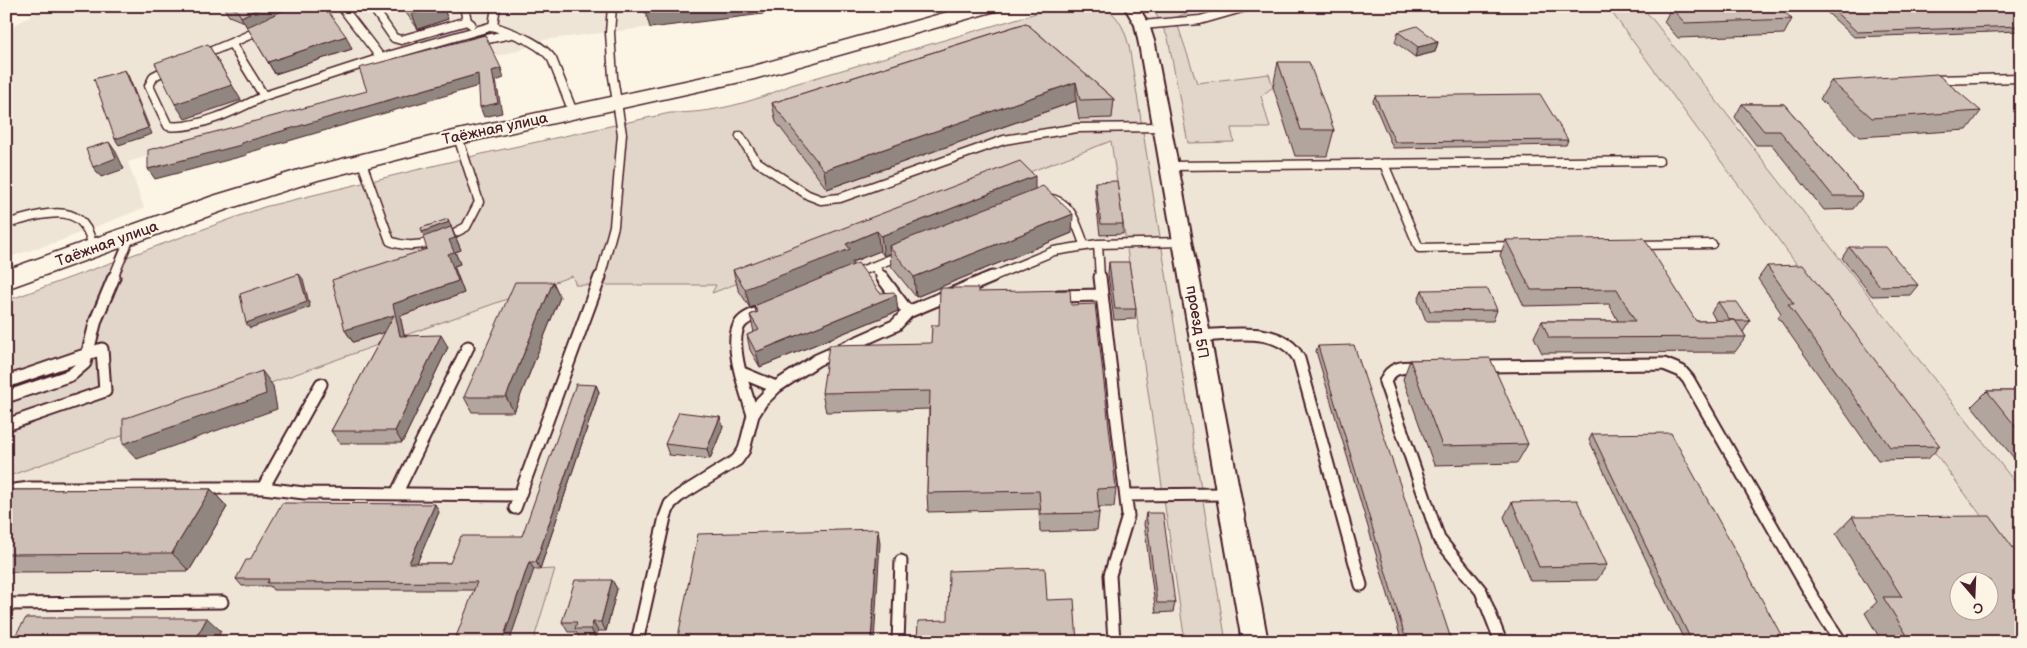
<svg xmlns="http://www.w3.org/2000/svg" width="2027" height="648" font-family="'Balsamiq Sans',sans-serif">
<rect width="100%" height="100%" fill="#fcf5e5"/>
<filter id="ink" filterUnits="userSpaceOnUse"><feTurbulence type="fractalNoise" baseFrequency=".02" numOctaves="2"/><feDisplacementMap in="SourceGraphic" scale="10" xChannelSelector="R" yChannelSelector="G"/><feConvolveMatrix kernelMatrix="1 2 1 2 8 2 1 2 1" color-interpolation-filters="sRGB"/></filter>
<g filter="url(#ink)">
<path fill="#eee5d7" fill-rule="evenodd" d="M48,6H761L763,14L542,40L523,49L321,105L128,162L144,208L57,242L6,258V30Z
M1073,6H2021V642H6V341L689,120ZM1960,580H1990V610H1960Z"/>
<path fill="#e2d5ca" stroke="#967a7a" d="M1060,6C1100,6 1117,1 1129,46L1226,642H1185L1111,141L712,293L716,285H576L572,276L6,477V301L264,207L486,153L670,113C713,113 751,103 791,85Z
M1152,6H1211L1179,16L1177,23L1197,83L1269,74L1273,87L1261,96L1270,128H1231L1234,142L1188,143L1168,38Z
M1607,6H1640L1650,16L2021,490V570Z
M555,569L533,642H509L533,570Z"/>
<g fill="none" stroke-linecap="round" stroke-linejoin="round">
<defs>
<path id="lane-far1" d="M341,6L381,58L493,26
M372,6L394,38L401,40L467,21
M464,6L467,21L471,24
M496,6L493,26C513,34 539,41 552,59L573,112
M1142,25L1200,20L1249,6
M263,29L231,43L264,96L381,58
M473,42L511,34
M200,56L231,43
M170,68L154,76L149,86L168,126C197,130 238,109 264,96
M1932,80L2021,78
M740,136L756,161L808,195L821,200L840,198L1004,140L1077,128L1161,127
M361,160L390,241C415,252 444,239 466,227L479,202L458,137
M1384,164L1419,248L1516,246
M1168,166L1659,161
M1047,198C1072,201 1076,224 1084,244
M6,224C43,214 85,197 93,249
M1636,245L1712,244
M874,266L903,254
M853,274L874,266L883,278
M113,278L131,235
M600,278L614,226L622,134L613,77L610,33L612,6
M989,278L1054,251L1098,244
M1100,278L1098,244L1182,242"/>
<path id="lane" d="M882,277L908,312
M1100,277L1128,516L1110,575L1114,642
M1058,296L1101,295
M1199,336C1231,335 1282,325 1299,359L1361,585
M1480,366L1664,364L1681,371L1688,379L1823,615L1841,642
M1421,367C1406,367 1391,365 1385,382L1439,539L1481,591L1501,642
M742,373L776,387
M6,382L102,349L105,391L6,425
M6,397L71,375L85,363L96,320L114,277
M753,415C747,395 727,343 740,324C745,317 755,314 763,311
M263,488L321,384
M6,491L30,488H263L304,493L520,495
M396,494L468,347
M1127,495L1227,494
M515,508L600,277
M6,604L222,602
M637,642L665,517L670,504L679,496L737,460L744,450L753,415L761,402L776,387L817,360L896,325L908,312L992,277
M898,642L901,561"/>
<path id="street" d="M1124,6H1138L1149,25L1155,44L1268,642H1242L1139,44L1135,25Z"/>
<path id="highway" d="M969,6H1002L999,10L754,79L459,144L318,180L231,208L6,289V270L213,196L302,169L458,130L750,67Z"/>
</defs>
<use href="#lane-far1" stroke="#4a1f2b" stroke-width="11"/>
<use href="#lane" stroke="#4a1f2b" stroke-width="15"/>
<use href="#street" stroke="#4a1f2b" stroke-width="4"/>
<use href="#highway" stroke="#4a1f2b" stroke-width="3"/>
<use href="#lane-far1" stroke="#fcf5e5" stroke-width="8"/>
<use href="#lane" stroke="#fcf5e5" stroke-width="11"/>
<use href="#street" fill="#fcf5e5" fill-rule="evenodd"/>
<use href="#highway" fill="#fcf5e5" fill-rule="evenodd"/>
</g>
<path fill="#b2a59d" stroke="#4a1f2b" d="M223,6H324L352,49L275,74L244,22L229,16Z
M401,6H442L448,19L418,29Z
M1820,6H2021V31L1854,37Z
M1671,8L1792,19L1784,34L1678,38L1664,22Z
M1026,23L1114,99L1112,118L1079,119L1076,101L827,189L776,122L772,103Z
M1398,32L1438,42L1435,52L1415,57L1395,42Z
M1278,62L1334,130L1327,156H1295L1273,87Z
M1831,81L1981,111L1967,130L1859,137L1820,99Z
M1375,96L1568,140L1566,145L1393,148L1373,101Z
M1742,104H1784L1863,196L1853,209L1824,210L1772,145H1756L1735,117Z
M1095,182L1123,224V234L1100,235L1095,192Z
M1035,189L1072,233L916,297L891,266L890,253L884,256L880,251L852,262V265L898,311L760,367L750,350L747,335L754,332L750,315L756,312L754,306L750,308L738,289L733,270Z
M448,219L461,250L455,252L460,264L454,266L464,293L400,316L404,335L448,347L402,443H340L331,431L385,332L353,342L345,330L427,249L424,236Z
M1506,240L1696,321H1716L1711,312L1718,302L1750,321L1743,332L1746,337L1735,352L1542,353L1534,337L1542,321H1618L1609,304L1524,306L1500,255Z
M1849,247L1918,285L1910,295L1872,296L1842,258Z
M1109,262L1136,309L1135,319L1114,320L1108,273Z
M1767,266L1940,446L1928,459L1878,460L1778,317L1781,313L1758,279Z
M553,282L560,297L514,412H472L464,397Z
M1422,290L1497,310L1493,321H1426L1418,300Z
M978,292L1116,488L1114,507H1099V513L1097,530L1040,532L1039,509L928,512L927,493L929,409L826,412L822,393L931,343L939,325Z
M1318,346L1451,639L1450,642H1402L1316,351Z
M1410,360L1528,444L1517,463L1434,465L1403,379Z
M596,385L599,392L540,569H534L474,590H273L270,586H242L236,579L250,560L439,512L417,563H450L522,536Z
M1987,391H2021V467L1972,406Z
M720,417L723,427L710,459L669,455L665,444Z
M1592,434L1785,642H1685L1589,440Z
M211,489L227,507L189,571L6,572V490Z
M1512,502L1607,565L1597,580L1530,581L1504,517Z
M1146,513L1175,603L1173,612L1156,613L1144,524Z
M1852,517L2021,559V642H1882L1865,613L1877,602L1836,534Z
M612,580L617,589L606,631H598L596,639H580L576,632H568L562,622Z"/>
<path fill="#918680" stroke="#4a1f2b" d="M264,6H297L248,29L241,17Z
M437,6H442L448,19L418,29L412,14Z
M676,6H761L763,14L650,28L645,10Z
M346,36L352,49L275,74L268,62Z
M1438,42L1435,52L1415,57L1418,47Z
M208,44L241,100L185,119L175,104Z
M501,68L504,78L496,81L502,113L484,117L480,107L492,71Z
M125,70L128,75L152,134L119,145L115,139Z
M478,74L482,85L247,153V155L155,179L148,169Z
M1076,82V101L827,189L824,170Z
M109,142L116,152L124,169L101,177L93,167Z
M1035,176V195L889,246L890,253L884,256L881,236Z
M1073,214L1072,233L916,297L914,277Z
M449,222L461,250L455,252L460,264L454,266L464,293L400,316L407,348L400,336L398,328L353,342L345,330L393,304L458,281L425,237L422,232Z
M877,231L880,251L852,262L853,268L750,308L745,289L846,244Z
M299,274L303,279L310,307L250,328L246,323Z
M553,282L560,297L514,412L506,397Z
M896,295L898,311L760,367L756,352Z
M441,335L448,347L402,443L395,431Z
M262,371L273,386L277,409L137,459L123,444Z
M596,385L599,392L540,569L536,562Z
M720,417L723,427L710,459L707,449Z
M211,489L227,507L189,571L172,553Z
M435,504L439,512L414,570L409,563Z
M878,529L880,544L874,642H871Z
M529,562L534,569L509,642H502Z
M612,580L617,589L606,631L601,622Z
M207,618L221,631L215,642H194Z
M593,622L598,631L596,639L591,629Z"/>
<path fill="#cfc0b7" stroke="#4a1f2b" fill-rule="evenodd" d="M228,6H264L241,17L237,10Z
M293,6H324L346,36L268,62L247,27Z
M406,6H437L412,14Z
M645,6H676L645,10Z
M1714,6H1778L1792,19L1685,23L1671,8Z
M1829,6H2021V26L1857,32Z
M1026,23L1114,99L1080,100L1076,82L824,170L772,103Z
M1417,26L1438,42L1418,47L1398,32Z
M485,35L501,68L492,71L498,103L480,107L478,74L241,143V145L148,169V150L367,91L359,68Z
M208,44L232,85L175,104L155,63Z
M1278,62H1309L1334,130H1301Z
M125,70L148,128L115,139L94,79Z
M1937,74L1981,111L1872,118L1831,81Z
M1540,94L1568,140L1395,142L1375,96Z
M1742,104H1784L1863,196H1833L1780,131H1764Z
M109,142L116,158L93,167L86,149Z
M1020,161L1035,176L881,236L877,231L846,244L850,249L745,289L733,270Z
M1117,181L1123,224H1101L1095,182Z
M1043,186L1073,214L914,277L889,246Z
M448,219L449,222L422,232L421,228Z
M451,227L455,238L449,240L454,252L448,254L458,281L393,304L400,336L441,335L395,431H331L394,315L345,330L332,280L427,249L423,237Z
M1644,238L1696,321L1735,320L1746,337L1549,338L1542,321H1635L1617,289L1531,290L1506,240Z
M1849,247H1886L1918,285L1880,286Z
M1109,262H1129L1136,309H1115Z
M858,263L880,293L894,292L896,295L756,352L747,335L759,330L750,315L758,312L754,306Z
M1803,265L1940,446L1890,447L1788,304H1794L1767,266Z
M299,274L307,302L246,323L240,294Z
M515,282H553L506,397H464Z
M940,288H978V292L1070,290L1071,305L1095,304L1116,488L1097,489L1099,513L1041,514L1039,491L927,493L930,391L822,393L829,345L931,343L932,325H939Z
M1488,289L1497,310L1430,311L1422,290Z
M1718,302H1737L1750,321H1736L1735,320H1730Z
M1354,345L1451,639L1406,640L1318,346Z
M1490,358L1528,444L1442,446L1410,360Z
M262,371L266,394L123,444V419Z
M576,384L596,385L536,562H529L502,642H454L477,582L267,583L269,579H236L246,560H250L282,503L435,504L409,563H450L461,536H522Z
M1987,391H2021V433Z
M679,412L720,417L707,449L665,444Z
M1671,433L1785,642H1692L1592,434Z
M211,489L172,553L6,554V490Z
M1577,500L1607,565L1539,567L1512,502Z
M1146,513H1163L1175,603H1157Z
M1990,516L2021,559V639L1910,640L1883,597H1902L1852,517ZM1960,580H1990V610H1960Z
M878,529L871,642H677L698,534Z
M1045,568L1047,600L1074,599L1077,642H917L918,621L948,620L949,571Z
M575,580H612L601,622H593L591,629H575L577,622H562Z
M26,618H207L194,642H11Z"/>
</g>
<g text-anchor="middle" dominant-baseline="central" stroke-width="4" stroke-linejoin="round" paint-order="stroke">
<g font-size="15" fill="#4a1f2b" stroke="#fcf5e5">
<text transform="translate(495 129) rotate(-12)">Таёжная улица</text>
<text transform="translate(107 244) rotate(-20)">Таёжная улица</text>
<text transform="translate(1197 322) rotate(80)">проезд 5П</text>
</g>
</g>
<rect width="2027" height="648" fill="none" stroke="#fcf5e5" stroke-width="25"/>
<rect x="12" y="12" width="2002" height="623" fill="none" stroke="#4a1f2b" stroke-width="2" filter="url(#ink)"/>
<g transform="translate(1974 596) rotate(161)"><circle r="24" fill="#fcf5e5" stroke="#b59f9b"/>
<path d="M0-4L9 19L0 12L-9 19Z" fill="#4a1f2b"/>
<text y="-8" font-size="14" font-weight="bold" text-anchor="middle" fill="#4a1f2b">С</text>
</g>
</svg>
